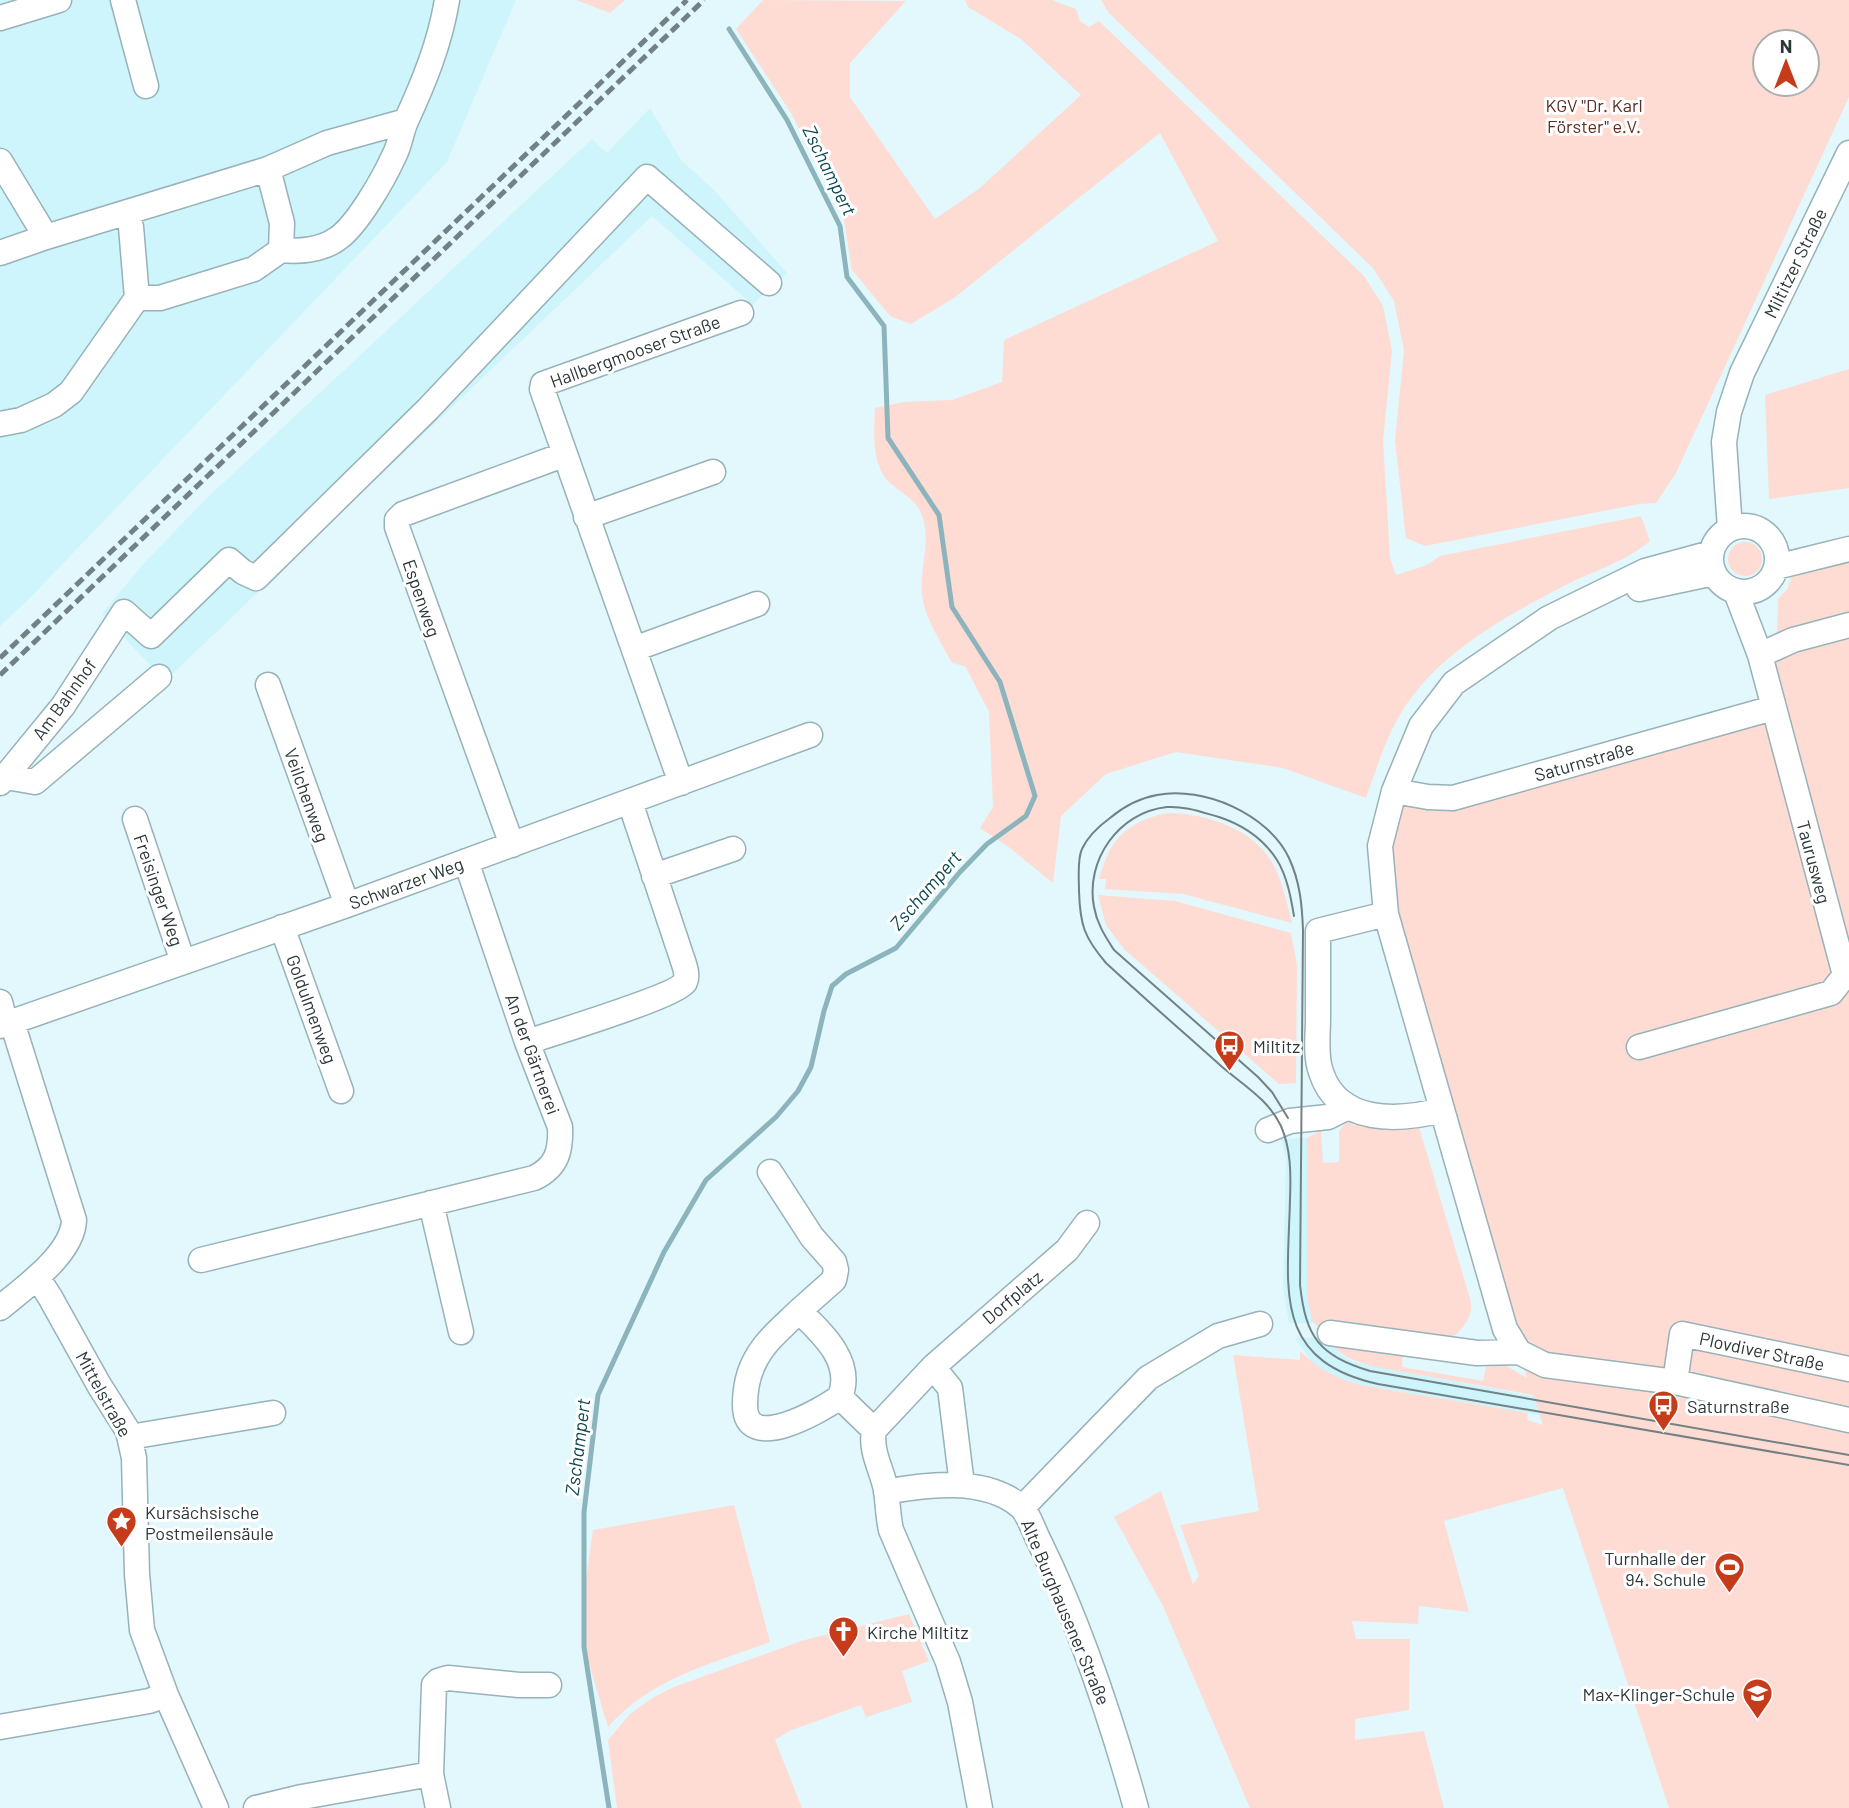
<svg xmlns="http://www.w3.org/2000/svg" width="1849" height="1808" font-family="Barlow,sans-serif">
<rect width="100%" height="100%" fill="#e2f8fd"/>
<path fill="#cef4fc" d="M0,0H516L447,162L29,599L0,626Z
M650,108L681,160L714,190L787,273L771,291L767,289L753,305L652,216L165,681L102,614L145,562L207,498L592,139L607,153Z
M1307,1138V1296L1314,1323H1289L1283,1288L1286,1159L1281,1139Z
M1325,1337L1340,1354L1353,1362L1547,1399L1540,1415L1360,1385L1334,1377L1313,1364L1295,1338Z"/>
<path fill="#fedcd3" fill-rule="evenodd" d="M576,0H625L610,13Z
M763,0L906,1L850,63V97L935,219L980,188L1081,95L1021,39L968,7L965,0H1052L1076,9L1080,21L1089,27L1099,21L1364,276L1383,306L1392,351L1383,441L1390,558L1396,575L1427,565L1440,556L1641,516L1650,541C1625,562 1593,571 1564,586C1498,620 1423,661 1391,732C1381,753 1374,776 1366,798L1283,768L1176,752L1106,774L1061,816L1053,883L1010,848L980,828L993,807L989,712L965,666L952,663C941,642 924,617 922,594C919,566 934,535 919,509C914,500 900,491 891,484C871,465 874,434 875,408L904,402L952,400L1002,382L1004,340L1218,241L1160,133L954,298L911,324L890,316L852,270L843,214L791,113L736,29Z
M1101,0H1849V97L1676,473L1656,503L1639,504L1425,546L1406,538L1395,441L1404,350L1394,301L1373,268L1109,13ZM1807,42V84H1765V42Z
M1849,369V488L1769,499L1765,395Z
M1728 559a17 17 0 1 1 34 0a17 17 0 1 1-34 0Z
M1849,554V619L1777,639L1778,599L1788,588L1794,567Z
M1849,626V1808H1669L1563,1488L1444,1521L1469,1612L1419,1606L1418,1624L1352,1621L1356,1639H1410L1409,1710L1355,1719V1740L1424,1731L1444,1808H1250L1163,1606L1114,1517L1161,1491L1193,1584L1199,1576L1180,1525L1259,1511L1233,1355L1300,1360V1351C1318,1369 1336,1378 1360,1385L1528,1413L1527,1420L1543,1425L1533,1395L1375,1367C1356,1362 1343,1357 1329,1343L1403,1352L1402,1367L1483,1381L1486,1367L1503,1364L1527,1378L1386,914L1394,791L1453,798L1772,708L1760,655Z
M1167,813C1205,813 1256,829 1274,866C1283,883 1287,904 1292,923L1183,894L1105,889L1106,879H1099C1110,839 1126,822 1167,813Z
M1098,895L1175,901L1291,933L1297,965L1296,1083L1279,1084L1124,949L1106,925Z
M1362,1119L1419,1127L1471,1302C1473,1320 1461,1329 1449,1341L1317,1326L1312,1320L1307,1296V1138L1321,1130L1323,1163L1339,1162V1131L1348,1120L1354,1126Z
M734,1505L770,1642C711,1664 651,1678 608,1727L584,1647V1593L593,1530Z
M909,1614L929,1661L902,1671L912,1702L866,1717L861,1705L789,1731L775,1740L802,1808H617L608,1740L630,1714L652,1698L674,1687L801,1641Z"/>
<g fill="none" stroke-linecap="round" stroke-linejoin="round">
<path stroke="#8cb4bd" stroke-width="5" d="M609,1808L584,1647V1512L598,1395L664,1252L706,1180L776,1117L798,1091L811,1067L824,1011L832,986L846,974L896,948L960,872L987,844L1026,816L1035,796L1000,682L952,607L939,515L888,438L884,326L847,277L840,226L787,120L729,29"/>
<defs>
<path id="minor" d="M123,0L146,86
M0,18L59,0
M0,161L46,237
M127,212L131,227L137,298
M281,250C299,252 322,250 337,239C357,226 384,178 394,156C400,145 401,132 406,121C424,82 440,43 447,0
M0,253L46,237L268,169L327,143L406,121
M0,424L21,420L54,405L71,392L137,298H160L254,269L281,250L282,223L268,169
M586,517L713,472
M1711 559a33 33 0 1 1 66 0a33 33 0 1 1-66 0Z
M1730,529L1724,442L1729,412L1742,373L1849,153
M1711,553L1645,571L1549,618L1454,683L1421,726L1394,791L1380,846L1386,914L1505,1329L1519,1352L1545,1365L1675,1382L1849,1420
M1776,567L1849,549
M1639,589L1714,573
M634,649L757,604
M1760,655L1793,640L1849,625
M268,685L347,905
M6,777L35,782L159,677
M0,783L63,706L124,612L151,636L229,560L243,572L256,578L428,409L647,177L769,283
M681,783L542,389L543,384L741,313
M1394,791L1428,797L1453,798L1773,708
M135,819L183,962
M512,845L397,527V520L403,514L563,455
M654,876L733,849
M1386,914L1318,931C1318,960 1318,989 1318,1018C1318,1035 1315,1056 1321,1072C1338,1125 1399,1121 1442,1110
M282,927L341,1091
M0,1002L3,1014L12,1022L74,1220C73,1254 24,1288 0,1308
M0,1026L347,905L810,735
M527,1042C551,1034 676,996 685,982C688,976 685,967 683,961L630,802
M1639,1047L1831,993L1845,975L1760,655L1736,592
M1268,1130L1290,1121L1328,1117L1348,1107
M770,1172L812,1237L834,1262L836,1270L834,1280L799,1311
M431,1203L461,1332
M201,1260L534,1178C557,1167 561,1151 560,1127L527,1042L466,861
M37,1277L50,1297L99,1385L128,1431L134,1458L137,1574L142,1630L166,1695L216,1808
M1330,1333L1477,1353L1519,1352
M933,1367L1067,1250L1087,1223
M1675,1382L1682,1334L1849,1369
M840,1397C820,1411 745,1455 745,1405C745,1390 748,1373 756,1359C766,1340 784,1326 799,1311C823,1334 854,1362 840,1397L874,1430
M130,1437L273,1413
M962,1485L950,1388L933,1367L874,1430C870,1452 882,1469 886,1490C888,1504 888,1517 891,1530L948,1662L960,1702L980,1808
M886,1492C927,1484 985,1477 1020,1506C1029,1514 1034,1532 1040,1543C1081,1627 1111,1718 1136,1808
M1022,1508L1148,1378L1218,1336L1260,1324
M0,1727L149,1701L166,1695
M256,1808L302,1797L431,1774
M438,1808L431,1774L434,1685L438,1681L448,1678L519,1685H549"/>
</defs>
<use href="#minor" stroke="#97b2b8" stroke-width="27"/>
<use href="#minor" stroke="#fff" stroke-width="24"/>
<path stroke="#728184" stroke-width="2" d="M1288,1118L1272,1092L1258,1077L1114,950C1105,936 1097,924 1094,907C1085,860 1119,812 1167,807C1185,806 1201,812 1219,817C1243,825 1263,838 1277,860C1287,876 1291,898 1294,916
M1849,1455L1370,1371C1319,1355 1306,1338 1300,1285L1303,930C1302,904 1300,882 1289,858C1268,814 1204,786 1157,795C1140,798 1123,807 1110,818C1099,826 1088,836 1082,849C1077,859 1079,879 1079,891C1080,925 1084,937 1106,963C1144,998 1183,1032 1221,1066C1243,1085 1268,1099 1281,1126C1291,1149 1291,1174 1290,1199C1288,1288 1271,1360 1378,1384L1849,1465"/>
<path stroke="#728184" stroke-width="5" stroke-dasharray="10 5" stroke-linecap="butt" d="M0,658L687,0
M0,675L704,0"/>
</g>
<defs>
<symbol id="bus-pin" viewBox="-11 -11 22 30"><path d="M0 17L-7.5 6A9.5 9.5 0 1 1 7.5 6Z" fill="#c63c1b" stroke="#fff"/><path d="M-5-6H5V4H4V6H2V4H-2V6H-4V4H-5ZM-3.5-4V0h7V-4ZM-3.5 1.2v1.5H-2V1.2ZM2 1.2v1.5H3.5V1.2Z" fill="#fff"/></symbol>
<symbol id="sight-pin" viewBox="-11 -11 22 30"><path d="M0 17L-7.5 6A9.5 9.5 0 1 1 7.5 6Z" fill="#c63c1b" stroke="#fff"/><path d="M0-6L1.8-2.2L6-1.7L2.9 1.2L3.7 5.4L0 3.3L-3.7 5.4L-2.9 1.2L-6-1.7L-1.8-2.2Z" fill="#fff"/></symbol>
<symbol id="stadium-pin" viewBox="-11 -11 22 30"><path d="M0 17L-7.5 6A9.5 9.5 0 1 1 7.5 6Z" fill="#c63c1b" stroke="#fff"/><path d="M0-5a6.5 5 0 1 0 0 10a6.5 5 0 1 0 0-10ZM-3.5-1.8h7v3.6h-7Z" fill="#fff"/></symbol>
<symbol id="church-pin" viewBox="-11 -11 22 30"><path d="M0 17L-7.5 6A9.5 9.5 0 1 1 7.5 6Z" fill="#c63c1b" stroke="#fff"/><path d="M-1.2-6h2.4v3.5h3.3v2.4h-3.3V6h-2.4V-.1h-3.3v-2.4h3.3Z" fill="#fff"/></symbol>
<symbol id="school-pin" viewBox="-11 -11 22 30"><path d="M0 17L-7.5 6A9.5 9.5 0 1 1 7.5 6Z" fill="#c63c1b" stroke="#fff"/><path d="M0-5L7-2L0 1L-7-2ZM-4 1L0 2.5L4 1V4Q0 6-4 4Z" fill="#fff"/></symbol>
</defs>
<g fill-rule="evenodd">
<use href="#bus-pin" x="1212" y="1028" width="35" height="47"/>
<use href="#bus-pin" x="1646" y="1388" width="35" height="47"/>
<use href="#sight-pin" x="104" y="1504" width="35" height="47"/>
<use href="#stadium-pin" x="1712" y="1550" width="35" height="47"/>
<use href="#church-pin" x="826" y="1614" width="35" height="47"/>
<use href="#school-pin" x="1740" y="1676" width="35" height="47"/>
</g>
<g text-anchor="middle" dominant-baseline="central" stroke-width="6" stroke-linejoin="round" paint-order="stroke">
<g font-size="18" fill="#5c2c20" stroke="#fff">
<text x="1594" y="105">KGV "Dr. Karl<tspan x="1594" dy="21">Förster" e.V.</tspan></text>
</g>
<g font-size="18" fill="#2c3739" stroke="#fff">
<text transform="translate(1795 263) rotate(-64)">Miltitzer Straße</text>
<text transform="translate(635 351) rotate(-20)">Hallbergmooser Straße</text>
<text transform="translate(422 598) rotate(71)">Espenweg</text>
<text transform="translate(64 699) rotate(-54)">Am Bahnhof</text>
<text transform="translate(1584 761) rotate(-16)">Saturnstraße</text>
<text transform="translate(307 795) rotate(70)">Veilchenweg</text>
<text transform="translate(1814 862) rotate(75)">Taurusweg</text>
<text transform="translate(406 883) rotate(-20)">Schwarzer Weg</text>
<text transform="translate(159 890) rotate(71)">Freisinger Weg</text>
<text transform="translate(312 1009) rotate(70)">Goldulmenweg</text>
<text transform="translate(533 1054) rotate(70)">An der Gärtnerei</text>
<text transform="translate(1012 1297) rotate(-40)">Dorfplatz</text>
<text transform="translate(1762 1351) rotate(12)">Plovdiver Straße</text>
<text transform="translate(104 1394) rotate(61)">Mittelstraße</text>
<text transform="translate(1066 1612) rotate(67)">Alte Burghausener Straße</text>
</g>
<g font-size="18" fill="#2c3739" stroke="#fff" text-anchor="start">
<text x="1253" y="1046">Miltitz</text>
<text x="1687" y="1406">Saturnstraße</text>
<text x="145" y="1512">Kursächsische<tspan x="145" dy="21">Postmeilensäule</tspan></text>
<text x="1706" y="1558" text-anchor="end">Turnhalle der<tspan x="1706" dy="21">94. Schule</tspan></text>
<text x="867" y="1632">Kirche Miltitz</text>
<text x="1735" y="1694" text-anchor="end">Max-Klinger-Schule</text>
</g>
<g font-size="19" font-style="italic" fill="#0a4751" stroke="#fff">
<text transform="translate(830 170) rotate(64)">Zschampert</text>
<text transform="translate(925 890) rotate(-49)">Zschampert</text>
<text transform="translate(577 1447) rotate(-83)">Zschampert</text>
</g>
</g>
<g transform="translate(1786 63)"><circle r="33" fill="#ffffff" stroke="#abafb0" stroke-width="2"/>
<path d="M0-5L12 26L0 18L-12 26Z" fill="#c63c1b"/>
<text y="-10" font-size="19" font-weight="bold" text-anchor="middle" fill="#2c3739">N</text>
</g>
</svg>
